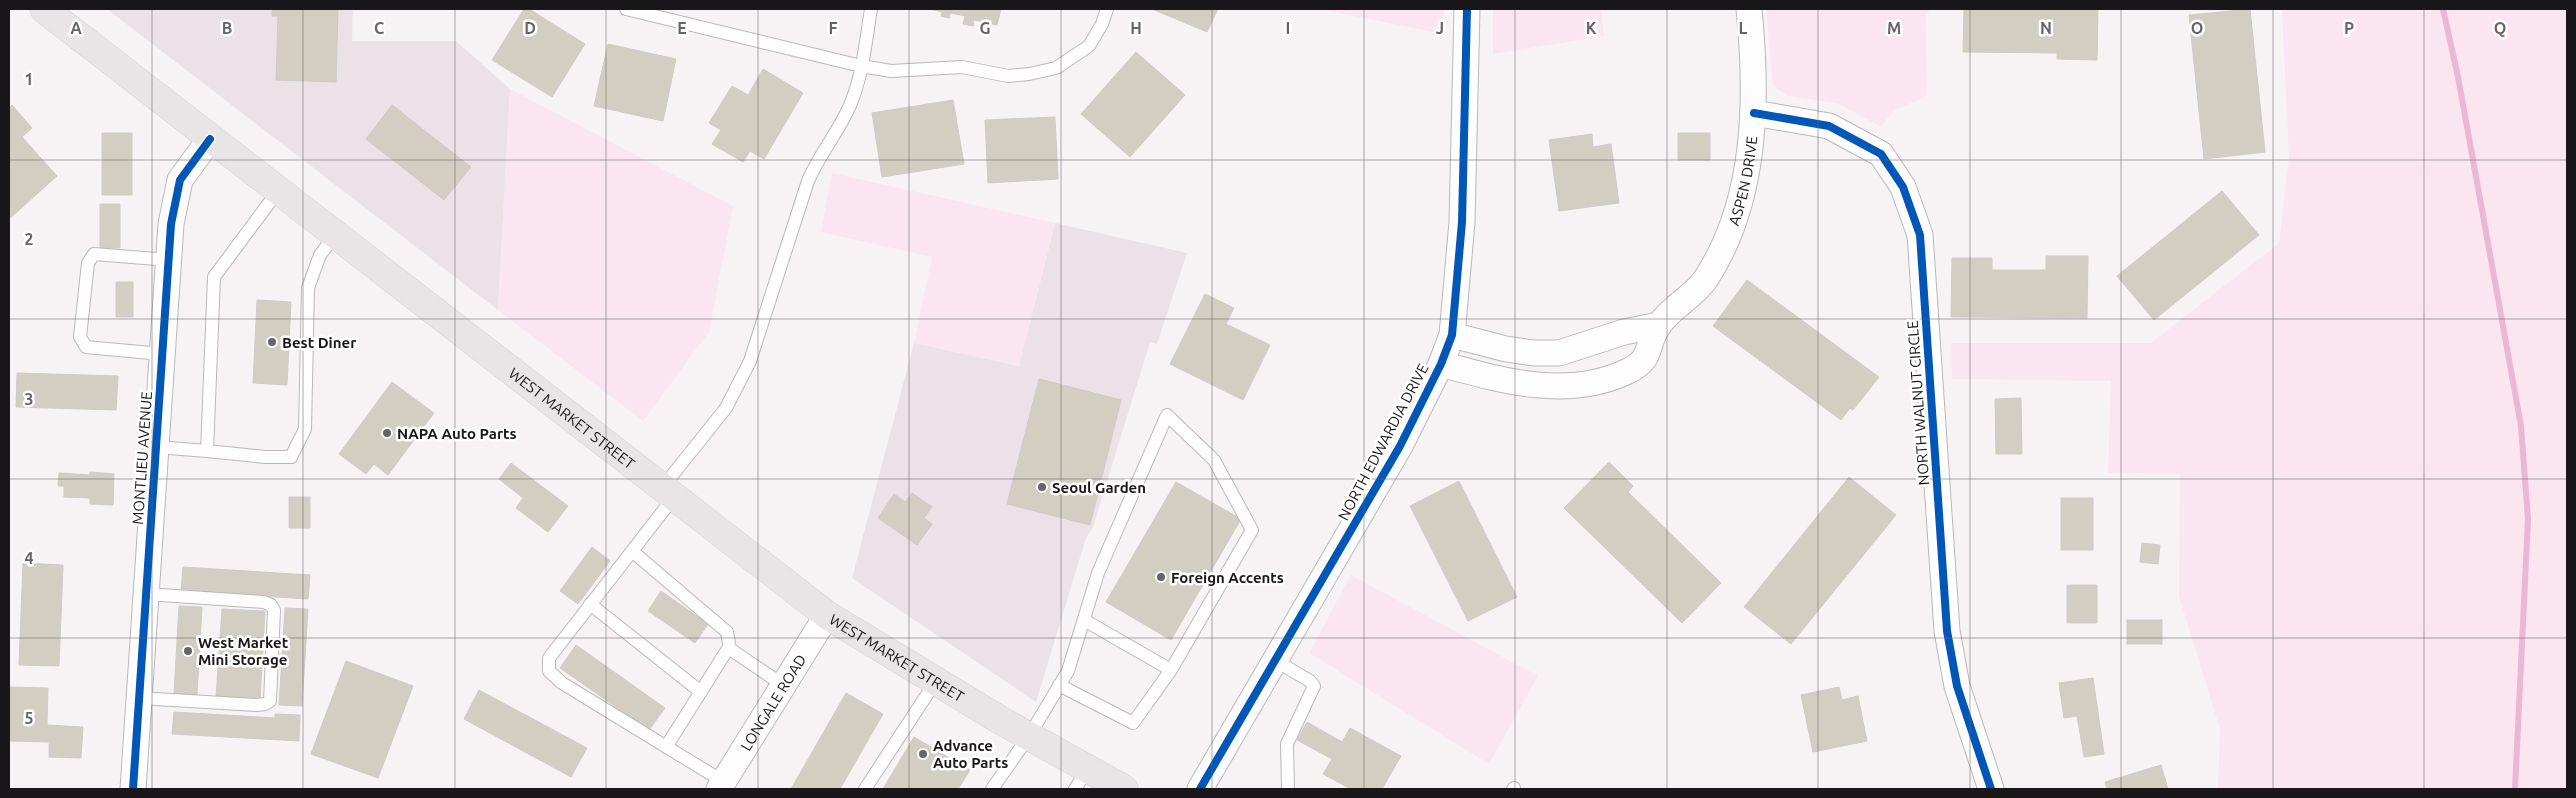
<svg xmlns="http://www.w3.org/2000/svg" width="2576" height="798" font-family="Ubuntu,sans-serif">
<rect width="100%" height="100%" fill="#f7f3f5"/>
<path fill="#eae2e6" d="M107,9H353L352,41H456L510,89L498,310Z
M1055,223L1187,253L1157,344L1150,342L1093,527L1086,538L1036,702L852,578L914,343L1019,366Z"/>
<path fill="#fae5f1" d="M1320,9H1444L1443,34Z
M1493,9H1601L1604,36L1493,54Z
M1766,9H1931L1926,14L1927,96L1893,111L1881,127L1837,103L1787,96L1773,86Z
M2282,9H2567V789H2218L2220,729L2179,596L2180,474L2108,473L2111,381L1952,379L1951,343H2151L2279,243L2289,158Z
M510,89L733,206L709,332L643,421L498,310Z
M832,173L1055,223L1019,366L914,343L932,257L821,232Z
M1351,575L1538,676L1489,764L1309,653Z"/>
<g fill="none" stroke-linecap="round" stroke-linejoin="round">
<path stroke="#e9b8d5" stroke-width="6" d="M2443,9L2458,77L2521,426L2528,519L2515,789"/>
</g>
<path fill="#d2cfc2" stroke="#cdcbcb" d="M272,9H338L336,82L276,80L278,16H272Z
M524,9H529L585,44L552,97L492,60Z
M930,9H1001L997,25L974,20L973,26L963,24L965,16L950,13L949,18L941,16L942,12Z
M1152,9H1218L1207,32Z
M1964,9H2098L2097,60L2057,59V53L1963,52Z
M2250,9L2265,152L2204,159L2189,15Z
M608,44L676,59L663,121L594,106Z
M1136,52L1185,95L1130,157L1081,114Z
M763,69L803,93L764,159L750,151L743,162L712,144L721,130L709,123L732,86L748,95Z
M953,100L964,164L882,177L872,113Z
M12,105L32,128L22,137L57,176L9,219V108Z
M392,105L471,167L444,200L366,139Z
M1055,117L1058,179L988,183L985,120Z
M102,133H132V195H102Z
M1678,133H1710V160H1678Z
M1592,134L1593,147L1611,144L1619,203L1559,211L1549,140Z
M2222,191L2259,235L2154,320L2117,276Z
M100,204H120V248H100Z
M2046,256H2088L2087,318L1951,317L1952,258H1992V270H2046Z
M1747,280L1879,377L1853,410L1850,408L1841,420L1713,326Z
M116,282H133V317H116Z
M1205,294L1234,308L1226,324L1270,345L1243,400L1170,364Z
M257,300L291,302L287,385L253,383Z
M17,373L118,376L116,410L16,407Z
M1039,379L1121,400L1090,525L1007,504Z
M392,382L434,413L388,475L374,464L366,474L339,454Z
M2021,398L2022,454H1996L1995,399Z
M1609,462L1633,486L1628,492L1721,583L1682,623L1564,508Z
M511,463L568,506L548,532L516,508L523,498L499,479Z
M90,472L114,474L113,505L90,504V498L64,497V486H58L59,473L90,475Z
M1849,477L1896,515L1791,644L1744,607Z
M1459,481L1517,597L1468,621L1410,506Z
M1176,482L1241,519L1171,640L1106,602Z
M912,493L932,507L924,518L932,524L917,545L878,518L894,494L905,502Z
M289,497H310V528H289Z
M2061,498H2093V550H2061Z
M2142,543L2160,545L2158,564L2140,562Z
M592,547L610,561L578,604L560,591Z
M23,563L63,565L59,666L19,665Z
M183,567L310,575L308,599L181,591Z
M2067,585H2097V623H2067Z
M661,591L708,624L695,643L648,611Z
M179,606L202,607L197,695L174,694Z
M285,608L308,609L302,706L279,705Z
M222,609L265,611L260,700L216,697Z
M2127,620H2162V644H2127Z
M576,645L665,708L649,730L560,668Z
M346,661L413,686L378,778L311,754Z
M2093,678L2104,754L2084,757L2077,716L2064,718L2059,683Z
M9,687L48,688L47,725L83,727L81,758L49,757V742L9,741Z
M1839,687L1842,700L1858,696L1867,741L1813,752L1801,695Z
M479,690L587,748L571,777L464,719Z
M846,693L883,714L840,789H791Z
M174,712L275,718V714L300,715L299,741L172,734Z
M1307,722L1342,742L1350,728L1401,756L1382,789H1351L1323,774L1332,759L1297,740Z
M914,737L970,770L958,789H883Z
M2161,765L2168,789H2107L2105,782Z"/>
<g fill="none" stroke-linecap="round" stroke-linejoin="round">
<defs>
<path id="lane" d="M626,9L861,66L891,71L962,67L1008,76L1029,74L1056,68L1089,46L1102,24L1107,9
M278,191L214,277L207,451L265,457H291L305,429L308,288L320,255L335,235
M162,354L86,347L80,337L88,263L94,254L169,260
M156,447L207,451
M662,488L726,408L750,361L808,181C820,153 840,130 851,103C863,73 866,40 871,9
M674,497L549,658V671L562,683L724,782
M632,551L727,632L730,649L783,685
M590,604L701,692
M1276,661L1310,681L1314,686L1287,744L1288,789
M1059,685L1133,723L1171,670
M139,698L257,705L265,704L270,701L274,610L271,605L264,602L146,594
M666,747L729,647
M865,789L936,681
M992,789L1029,736L1068,671L1098,573L1167,415L1214,460L1252,530L1171,670L1084,620
M1075,789L1088,769
M1513,789L1514,788"/>
<g id="street">
<path d="M1754,113L1829,126L1881,154L1903,187L1920,235L1947,631L1957,686L1991,789"/>
<path d="M1452,335L1506,349L1534,353H1559L1624,332L1659,325"/>
<path id="s1" d="M1441,364C1500,380 1566,400 1626,372C1655,359 1644,346 1659,325C1671,307 1693,297 1705,280C1757,202 1758,99 1749,9"/>
<path d="M133,789L171,224L180,180L210,139"/>
<path id="s2" d="M719,789L827,615"/>
<path d="M1200,789L1400,446L1441,364L1452,335L1462,222L1467,9"/>
</g>
<g id="primary">
<path id="s3" d="M44,9L827,615L1000,720L1124,789"/>
</g>
</defs>
<use href="#lane" stroke="#bab8b8" stroke-width="14"/>
<use href="#street" stroke="#bab8b8" stroke-width="27"/>
<use href="#primary" stroke="#d2d1d2" stroke-width="29"/>
<use href="#lane" stroke="#fefdfe" stroke-width="12"/>
<use href="#street" stroke="#fefdfe" stroke-width="25"/>
<use href="#primary" stroke="#e9e5e7" stroke-width="28"/>
<defs>
<path id="cycleway" d="M1754,113L1829,126L1881,154L1903,187L1920,235L1947,631L1957,686L1991,789
M133,789L171,224L180,180L210,139
M1200,789L1400,446L1441,364L1452,335L1462,222L1467,9"/>
</defs>
<use href="#cycleway" stroke="#fff" stroke-width="11"/>
<use href="#cycleway" stroke="#0057b8" stroke-width="8"/>
</g>
<path fill="none" stroke="#676466" stroke-width="1" stroke-opacity="0.55" d="M152,9V789M303,9V789M455,9V789M606,9V789M758,9V789M909,9V789M1061,9V789M1212,9V789M1364,9V789M1515,9V789M1667,9V789M1818,9V789M1970,9V789M2121,9V789M2273,9V789M2424,9V789M9,160H2567M9,319H2567M9,479H2567M9,638H2567"/>
<g fill="#676466" stroke="#fff" stroke-width="2">
<circle cx="272" cy="342" r="5"/>
<circle cx="387" cy="433" r="5"/>
<circle cx="1042" cy="487" r="5"/>
<circle cx="1161" cy="577" r="5"/>
<circle cx="188" cy="651" r="5"/>
<circle cx="923" cy="754" r="5"/>
</g>
<g text-anchor="middle" dominant-baseline="central" stroke-width="5" stroke-linejoin="round" paint-order="stroke">
<g font-size="15" fill="#191719" stroke="#fff">
<text stroke="none"><textPath href="#s1" startOffset="421">ASPEN DRIVE</textPath></text>
<text transform="translate(1918 403) rotate(-94)">NORTH WALNUT CIRCLE</text>
<text stroke="none"><textPath href="#s3" startOffset="668">WEST MARKET STREET</textPath></text>
<text transform="translate(1383 442) rotate(-62)">NORTH EDWARDIA DRIVE</text>
<text transform="translate(142 458) rotate(-86)">MONTLIEU AVENUE</text>
<text stroke="none"><textPath href="#s3" startOffset="1072">WEST MARKET STREET</textPath></text>
<text stroke="none"><textPath href="#s2" startOffset="102">LONGALE ROAD</textPath></text>
</g>
<g font-size="15" font-weight="bold" fill="#191719" stroke="#fff" text-anchor="start">
<text x="282" y="342">Best Diner</text>
<text x="397" y="433">NAPA Auto Parts</text>
<text x="1052" y="487">Seoul Garden</text>
<text x="1171" y="577">Foreign Accents</text>
<text x="198" y="642">West Market<tspan x="198" dy="17">Mini Storage</tspan></text>
<text x="933" y="745">Advance<tspan x="933" dy="17">Auto Parts</tspan></text>
</g>
</g>
<g font-size="16" text-anchor="middle" font-weight="bold" fill="#676466" stroke="#fff" stroke-width="5" stroke-linejoin="round" paint-order="stroke">
<text x="76" y="34">A</text>
<text x="227" y="34">B</text>
<text x="379" y="34">C</text>
<text x="530" y="34">D</text>
<text x="682" y="34">E</text>
<text x="833" y="34">F</text>
<text x="985" y="34">G</text>
<text x="1136" y="34">H</text>
<text x="1288" y="34">I</text>
<text x="1440" y="34">J</text>
<text x="1591" y="34">K</text>
<text x="1743" y="34">L</text>
<text x="1894" y="34">M</text>
<text x="2046" y="34">N</text>
<text x="2197" y="34">O</text>
<text x="2349" y="34">P</text>
<text x="2500" y="34">Q</text>
<text x="29" y="85">1</text>
<text x="29" y="245">2</text>
<text x="29" y="405">3</text>
<text x="29" y="564">4</text>
<text x="29" y="724">5</text>
</g>
<rect width="2576" height="798" fill="none" stroke="#191719" stroke-width="20"/>
</svg>
